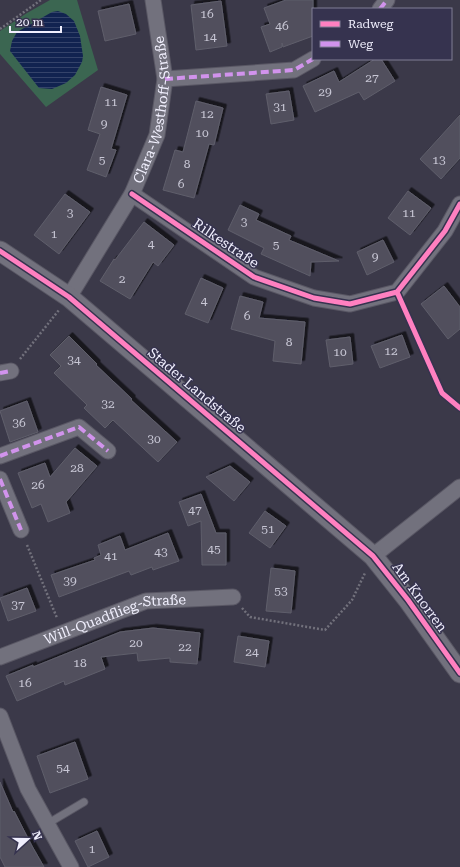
<svg xmlns="http://www.w3.org/2000/svg" width="460" height="867" font-family="'Roboto Serif',serif">
<defs>
<pattern id="water-rules" width="6" height="5" patternUnits="userSpaceOnUse"><rect width="6" height="5" fill="#112350"/><path d="M0 2.5h6" fill="none" stroke="#34436a"/></pattern>
<filter id="shadow"><feDropShadow dx="3.5" dy="-3.5" stdDeviation="0" flood-color="#0009"/></filter>
</defs>
<rect width="100%" height="100%" fill="#3b3949"/>
<path fill="#3b6651" d="M50,0H77L98,70L46,107L0,54V31L27,13Z"/>
<path fill="url(#water-rules)" d="M58,11L66,14L74,21L80,36L83,56L82,62L75,75L66,83L52,89L39,88L10,51L12,41L17,32L52,12Z"/>
<path fill="#51505d" stroke="#5f5e6b" filter="url(#shadow)" d="M286,0H313V36L283,47L282,43V47L270,52L261,27L270,24L264,8Z
M221,1L227,46L196,50L191,5Z
M129,4L136,34L105,41L98,11Z
M375,59H381L395,81L364,100L359,92L315,112L303,86L334,71L339,82Z
M101,87L127,95L111,149L116,150L106,177L87,170L100,134L88,130Z
M289,91L294,120L271,124L266,94Z
M196,101L223,108L214,145L209,144L194,198L163,190L175,150L183,152Z
M460,115V158L441,179L420,159Z
M408,191L431,208L410,235L388,218Z
M65,194L90,212L59,254L34,235Z
M240,205L259,214L256,220L291,236L289,240L339,261L311,262L310,276L261,254L264,248L228,230Z
M144,222L174,245L158,266L153,262L130,299L100,281L114,259L115,260Z
M383,240L394,262L367,275L357,252Z
M201,278L223,288L208,323L185,314Z
M444,286L460,307V329L448,339L421,304Z
M240,296L263,302L259,318L305,322L301,364L273,361L275,341L231,329Z
M402,335L410,357L380,368L371,346Z
M69,336L97,364L96,365L132,399L131,400L177,442L158,462L113,420L105,428L84,408L87,405L54,373L61,366L50,355Z
M350,337L353,364L330,367L326,340Z
M27,401L38,432L10,442L0,411Z
M75,448L97,466L66,502L70,513L48,522L41,504L32,508L18,473L45,463L50,477Z
M230,466L250,482L234,501L206,477Z
M201,494L216,533H226V565H202L201,521L188,526L179,502Z
M265,511L286,526L270,548L249,533Z
M168,533L179,561L153,570L152,567L131,575L129,571L59,597L51,575L95,560L94,558L101,555L98,545L120,536L125,550Z
M271,568L295,571L291,613L266,611Z
M27,588L36,611L8,621L0,598Z
M153,628L200,633L197,664L170,662V658L138,661L137,653L101,657L105,669L65,685L64,681L17,701L6,676L33,665V667L120,632Z
M238,636L269,641L265,667L234,662Z
M75,742L88,779L50,793L37,756Z
M0,782L13,812L14,811L32,846L44,867H5L0,857Z
M97,831L109,857L88,867L75,841Z"/>
<g fill="none" stroke-linecap="round" stroke-linejoin="round">
<defs>
<path id="service" d="M47,824L84,802"/>
<g id="minor">
<path d="M380,9L387,0"/>
<path d="M165,79L294,70L313,59"/>
<path d="M132,194L254,277L314,298L350,304L397,292L445,231L460,204"/>
<path id="s1" d="M69,297L132,194L157,135L165,79L153,0"/>
<path d="M0,373L11,371"/>
<path d="M0,456L79,427L108,451"/>
<path d="M0,479L21,530"/>
<path d="M373,556L460,487"/>
<path id="s2" d="M0,657L146,601L233,597"/>
<path d="M0,716L28,789L71,867"/>
</g>
<path id="tertiary" d="M0,251L69,297L373,556L408,600L460,673"/>
</defs>
<use href="#service" stroke="#595764" stroke-width="9"/>
<use href="#minor" stroke="#595764" stroke-width="17"/>
<use href="#tertiary" stroke="#595764" stroke-width="21"/>
<path stroke="#72717c" stroke-width="2.5" stroke-dasharray="2 2" stroke-linecap="butt" d="M0,29L41,0
M20,359L59,310
M27,545L57,618
M242,608L250,617L325,630L352,600L365,573"/>
<use href="#service" stroke="#72717d" stroke-width="7"/>
<use href="#minor" stroke="#72717d" stroke-width="15"/>
<use href="#tertiary" stroke="#72717d" stroke-width="19"/>
<path stroke="#d193ec" stroke-width="4" stroke-dasharray="8 4" stroke-linecap="butt" d="M380,9L387,0
M165,79L294,70L313,59
M0,373L11,371
M0,456L79,427L108,451
M0,479L21,530"/>
<defs>
<path id="cycleway" d="M132,194L254,277L314,298L350,304L397,292L445,231L460,204
M0,251L69,297L373,556L408,600L460,673
M397,292L442,393L460,408"/>
</defs>
<use href="#cycleway" stroke="#36334f" stroke-width="8"/>
<use href="#cycleway" stroke="#ff80c0" stroke-width="5"/>
</g>
<g text-anchor="middle" dominant-baseline="central" stroke-width="3" stroke-linejoin="round" paint-order="stroke">
<g font-size="12" fill="#c8c7d5">
<text x="207" y="14">16</text>
<text x="282" y="26">46</text>
<text x="210" y="37">14</text>
<text x="372" y="78">27</text>
<text x="325" y="92">29</text>
<text x="111" y="102">11</text>
<text x="280" y="107">31</text>
<text x="207" y="114">12</text>
<text x="104" y="124">9</text>
<text x="202" y="133">10</text>
<text x="102" y="160">5</text>
<text x="439" y="160">13</text>
<text x="187" y="164">8</text>
<text x="181" y="184">6</text>
<text x="70" y="213">3</text>
<text x="409" y="213">11</text>
<text x="244" y="222">3</text>
<text x="54" y="234">1</text>
<text x="151" y="244">4</text>
<text x="276" y="245">5</text>
<text x="375" y="257">9</text>
<text x="122" y="279">2</text>
<text x="204" y="301">4</text>
<text x="247" y="316">6</text>
<text x="289" y="342">8</text>
<text x="391" y="351">12</text>
<text x="340" y="352">10</text>
<text x="74" y="360">34</text>
<text x="108" y="404">32</text>
<text x="19" y="423">36</text>
<text x="154" y="439">30</text>
<text x="77" y="468">28</text>
<text x="38" y="485">26</text>
<text x="195" y="510">47</text>
<text x="268" y="529">51</text>
<text x="214" y="549">45</text>
<text x="161" y="552">43</text>
<text x="111" y="556">41</text>
<text x="70" y="581">39</text>
<text x="281" y="591">53</text>
<text x="18" y="605">37</text>
<text x="136" y="643">20</text>
<text x="185" y="647">22</text>
<text x="252" y="652">24</text>
<text x="80" y="663">18</text>
<text x="25" y="683">16</text>
<text x="63" y="768">54</text>
<text x="92" y="849">1</text>
</g>
<g font-size="14" fill="#f0effd" stroke="#36334f">
<text stroke="none"><textPath href="#s1" startOffset="209">Clara-Westhoff-Straße</textPath></text>
<text transform="translate(226 243) rotate(34)">Rilkestraße</text>
<text transform="translate(197 390) rotate(40)">Stader Landstraße</text>
<text transform="translate(420 597) rotate(54)">Am Knorren</text>
<text stroke="none"><textPath href="#s2" startOffset="122">Will-Quadflieg-Straße</textPath></text>
</g>
</g>
<rect x="312" y="8" width="140" height="52" fill="#36334f" stroke="#807e95"/>
<rect x="320" y="21" width="20" height="6" fill="#ff80c0" stroke="#807e95"/>
<text x="348" y="28" font-size="12" fill="#f0effd">Radweg</text>
<rect x="320" y="41" width="20" height="6" fill="#d193ec" stroke="#807e95"/>
<text x="348" y="48" font-size="12" fill="#f0effd">Weg</text>
<g transform="translate(28 839) rotate(69)" stroke="#36334f" stroke-width="3" paint-order="stroke">
<path d="M0-3L7 15L0 10L-7 15Z" fill="#f0effd"/>
<text y="-6" font-size="11" font-weight="bold" text-anchor="middle" fill="#f0effd">N</text>
</g>
<path d="M10 26v6h51v-6" fill="none" stroke="#f0effd" stroke-width="2"/>
<text x="16" y="26" font-size="12" fill="#f0effd" stroke="#36334f" stroke-width="3" paint-order="stroke">20 m</text>
</svg>
